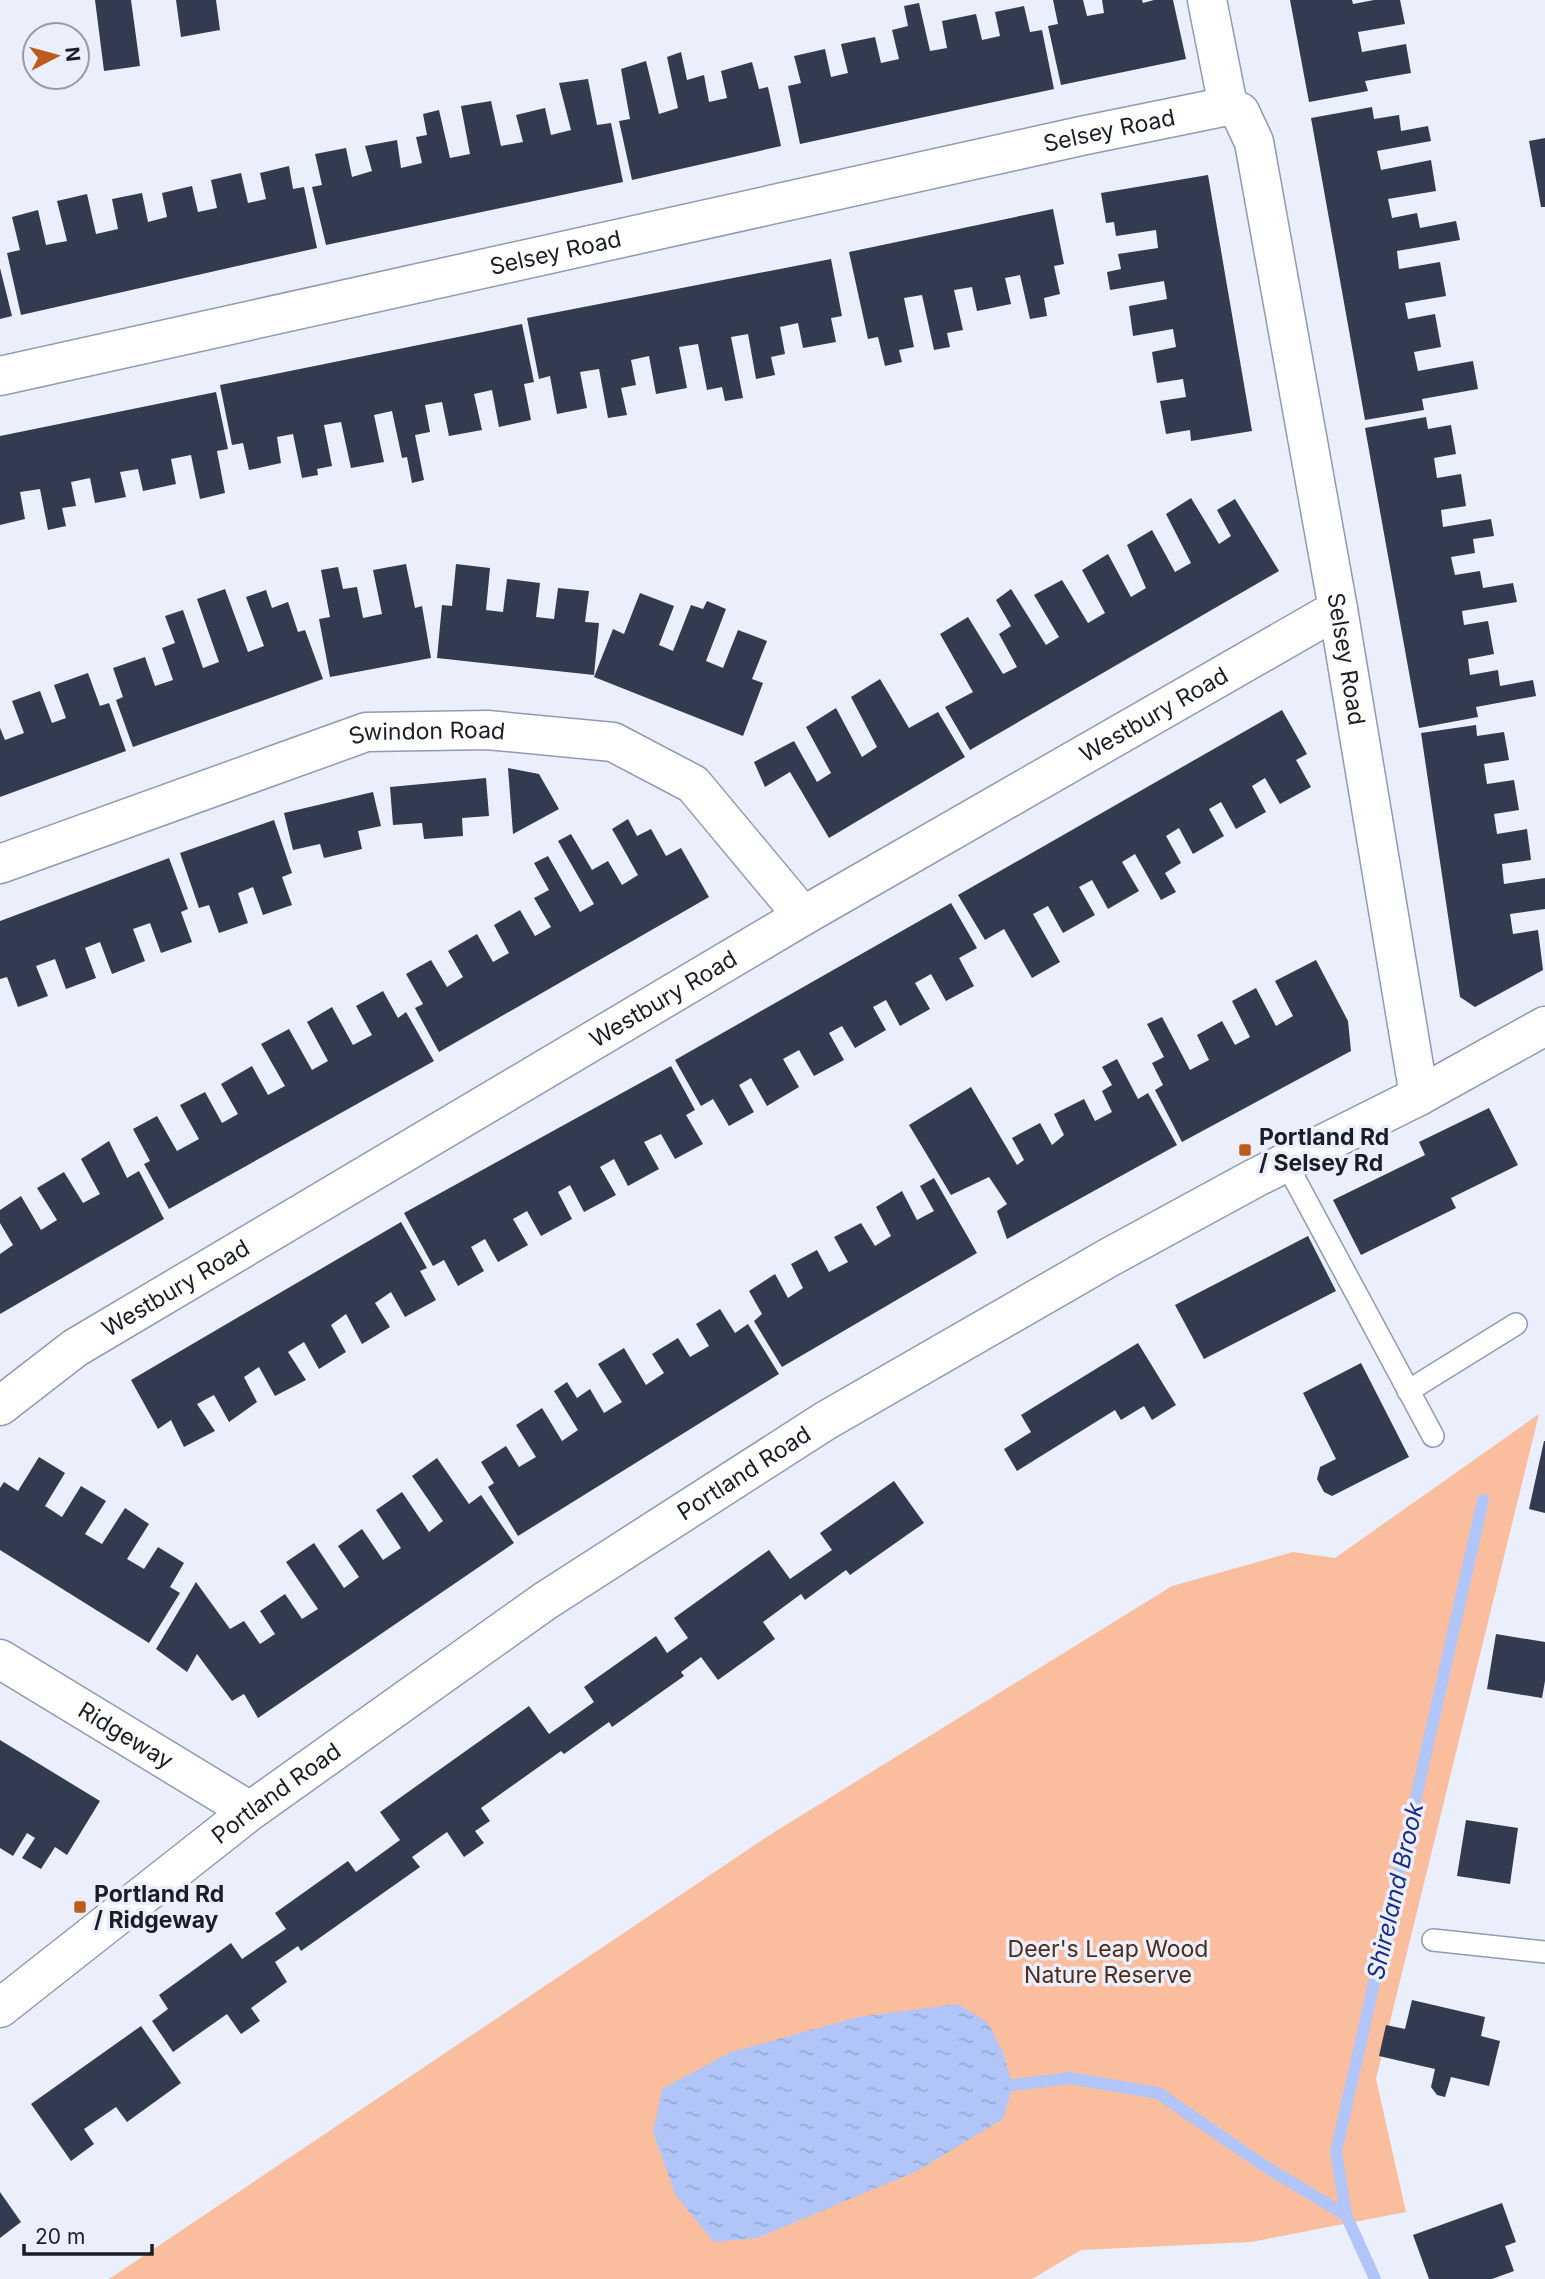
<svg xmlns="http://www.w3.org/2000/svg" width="1545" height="2279" font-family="Inter,sans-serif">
<defs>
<pattern id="water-ripples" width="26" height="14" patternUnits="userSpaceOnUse" patternTransform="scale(1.75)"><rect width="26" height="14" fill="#b1c5f9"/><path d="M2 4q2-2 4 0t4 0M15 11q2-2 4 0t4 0" fill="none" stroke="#98a9d5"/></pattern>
</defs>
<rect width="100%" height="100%" fill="#ebeffb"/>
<path fill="#fabe9f" d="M1539,1414L1376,2079L1406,2212L1251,2242L1081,2250L1032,2279H109L768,1836L1172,1586L1293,1552L1335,1558Z"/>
<path fill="url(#water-ripples)" d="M958,2004L988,2023L1003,2053L1013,2085L1003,2119L917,2171L757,2238L714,2242L676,2196L653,2132L662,2089L731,2052L858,2017Z"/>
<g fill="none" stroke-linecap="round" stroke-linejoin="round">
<path stroke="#b1c5f9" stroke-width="12" d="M1013,2085L1069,2078L1158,2093L1269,2169L1346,2215
M1375,2279L1346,2215L1336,2152L1483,1500"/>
</g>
<path fill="#333b51" d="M95,0H131L140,66L104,71Z
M176,0H216L220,30L181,37Z
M1053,0H1083L1087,16L1104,13L1102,0H1142L1143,3L1154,0H1173L1186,59L1061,85L1048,26L1058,24Z
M1290,0H1352L1353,4L1374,0H1400L1405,24L1358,32L1362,52L1406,44L1411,73L1365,81L1368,91L1309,102Z
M919,3L930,51L947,48L942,21L976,14L982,40L1000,36L995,12L1024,6L1030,32L1042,30L1054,89L800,144L788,86L801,83L794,56L825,49L831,77L848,73L841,44L875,37L881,63L899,59L892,30L908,26L904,6Z
M681,52L687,80L704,75L709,102L727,98L721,71L752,62L759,89L768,87L781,146L632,180L619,121L630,119L621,69L646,61L659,114L678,108L667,57Z
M588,79L597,125L611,123L623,182L326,245L312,187L322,185L315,154L346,148L352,177L372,171L365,146L397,140L401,168L422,163L416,137L427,135L423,114L439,110L450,158L470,154L461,106L491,101L501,146L523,142L516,115L545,108L551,135L571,130L559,83Z
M1372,107L1374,119L1399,115L1401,131L1428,126L1431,141L1377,151L1381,170L1431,160L1436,191L1388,199L1392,218L1417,213L1420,228L1456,221L1460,240L1397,251L1399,269L1440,262L1446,296L1405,303L1408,319L1435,314L1441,347L1414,352L1418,371L1473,361L1478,389L1422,399L1424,410L1365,420L1311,118Z
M1545,138V207H1541L1529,141Z
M289,166L293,189L304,187L317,248L21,315L7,253L20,250L12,217L38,210L46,245L67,241L57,201L87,194L96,234L118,229L112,199L142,193L148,222L167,217L162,193L192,186L198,212L217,208L211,180L241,173L248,203L266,199L260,173Z
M1208,175L1252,431L1191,441L1190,430L1166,434L1160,401L1186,397L1183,379L1157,383L1152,352L1176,347L1173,329L1133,336L1129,306L1167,299L1164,281L1110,290L1107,272L1121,269L1118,254L1158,248L1156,230L1116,236L1114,222L1106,223L1101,193Z
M1053,209L1064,264L1054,266L1060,294L1044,298L1047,316L1030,319L1020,275L1005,278L1011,304L977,311L972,287L954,290L963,330L947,333L950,347L934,350L922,295L904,298L914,347L899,350L902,362L885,366L878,337L868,339L849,252Z
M831,259L842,316L831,318L836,342L803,348L798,323L780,327L785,354L771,357L775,375L756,379L748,334L731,337L743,398L725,401L722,387L707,390L698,344L679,347L687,388L656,394L649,356L631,360L636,385L621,388L627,415L608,418L599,369L580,372L587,408L557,414L550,376L539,379L527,318Z
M0,268L12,316L0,319Z
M522,324L534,382L524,384L531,420L499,427L492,390L474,394L482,430L449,436L442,402L425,405L430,432L415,435L424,480L412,483L407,457L402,458L392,411L374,415L384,462L351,468L341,422L324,425L332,466L317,469L318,475L302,478L293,434L277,437L281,463L249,470L243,443L232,445L220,385Z
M216,392L228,449L217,451L225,493L200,499L191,455L171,459L176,484L143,491L138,469L120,472L126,497L95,503L90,478L71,482L76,506L62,508L66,526L48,530L40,489L20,492L25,519L0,525V436Z
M1426,417L1428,429L1451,425L1456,454L1434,458L1437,478L1461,474L1466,506L1441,510L1443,527L1491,519L1494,536L1473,539L1475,553L1451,557L1455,575L1480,571L1483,588L1513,583L1517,602L1462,611L1464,625L1488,621L1494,654L1468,659L1470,675L1498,670L1500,686L1533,680L1536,696L1476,707L1478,717L1419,728L1365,428Z
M1191,498L1219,544L1231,536L1217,510L1235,499L1279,571L970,750L945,707L973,692L940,634L968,617L1003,674L1017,667L999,634L1011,626L996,600L1011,589L1046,645L1059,637L1034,595L1062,580L1088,623L1105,613L1082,570L1108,554L1131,597L1146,588L1127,545L1152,530L1175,572L1191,563L1166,514Z
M406,564L415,608L422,606L431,658L330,677L319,619L330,617L321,570L338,567L343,589L357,587L363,618L382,614L373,570Z
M456,564L490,568L486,610L503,612L507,579L540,583L536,617L554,619L558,588L589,591L585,622L599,623L594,675L437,658L442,605L452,606Z
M225,589L248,652L264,646L246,597L266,590L272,608L288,602L298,632L305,630L323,679L133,747L116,700L123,697L113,668L145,657L155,686L173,680L162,648L175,643L165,616L183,610L203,668L219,662L197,599Z
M640,593L674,606L659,645L673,651L691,605L703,609L707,601L726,609L706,661L723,668L738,630L767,641L752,679L763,683L743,736L594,677L613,629L624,634Z
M88,673L100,706L109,703L126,751L0,797V728L5,740L24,733L12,701L40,691L52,723L66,718L54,685Z
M880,679L909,728L938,712L965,757L829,838L790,772L765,787L754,762L794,741L817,782L831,773L806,727L836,708L862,757L877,747L851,697Z
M1282,710L1307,754L1296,760L1311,787L1280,804L1265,778L1252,786L1266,812L1236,829L1221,802L1209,809L1224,836L1193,854L1179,828L1166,836L1181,863L1165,873L1176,892L1161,900L1135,854L1122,862L1139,891L1108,909L1092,880L1079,887L1095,915L1063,933L1048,906L1033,914L1060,962L1032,978L1004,929L985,940L958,895Z
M1476,725L1477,736L1504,732L1509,760L1484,764L1487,784L1514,780L1519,810L1494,814L1497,834L1527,829L1531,860L1502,864L1504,884L1545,878V909L1510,914L1513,934L1538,930L1543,970L1475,1007L1460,997L1421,733Z
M508,768L539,774L559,809L513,834Z
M486,778L489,816L462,818L463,836L424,839L422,823L393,825L390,787Z
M373,792L381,826L358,831L362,849L324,858L320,844L293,850L284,813Z
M628,819L637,836L651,829L666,856L681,848L709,897L439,1052L415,1008L423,1004L406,974L431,960L447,987L463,977L448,951L477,934L493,962L509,953L494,925L520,910L535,936L551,927L534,898L549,890L534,863L548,856L580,912L594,904L558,841L571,834L592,870L608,861L622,885L638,875L612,829Z
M274,820L292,873L282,877L292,905L263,915L253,887L238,893L248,923L219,933L209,905L199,908L180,853Z
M169,858L188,909L181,912L192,942L161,953L150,923L133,929L145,961L112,974L100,942L85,948L96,978L66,989L55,959L36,966L48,996L18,1007L7,977L0,979V921Z
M951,903L977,948L959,958L974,986L946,1001L931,974L915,983L930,1009L900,1026L886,1000L873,1007L886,1030L855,1048L842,1026L829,1033L844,1060L814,1076L799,1050L783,1059L799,1087L767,1106L751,1078L739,1085L754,1112L729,1126L713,1099L701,1106L675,1060Z
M1316,960L1348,1021L1351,1051L1182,1142L1155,1090L1163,1085L1152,1063L1164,1057L1147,1024L1162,1017L1190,1070L1209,1060L1197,1035L1222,1021L1235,1045L1250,1037L1232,1001L1256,988L1276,1026L1293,1016L1275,981Z
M383,991L398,1018L406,1012L434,1061L169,1209L144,1164L150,1161L133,1129L157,1116L177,1151L199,1139L180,1105L205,1092L222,1123L238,1114L221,1084L252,1066L268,1095L285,1086L261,1044L289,1029L312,1070L328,1061L307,1022L332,1007L353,1045L372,1035L356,1006Z
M1117,1059L1138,1099L1148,1093L1177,1145L1007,1239L997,1211L1007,1204L989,1177L951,1195L909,1125L971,1087L1017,1165L1024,1160L1012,1138L1040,1123L1052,1145L1064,1135L1054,1114L1084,1099L1095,1121L1112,1112L1102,1091L1112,1085L1102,1067Z
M671,1066L695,1110L686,1115L703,1144L675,1159L661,1134L644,1142L659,1169L628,1186L614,1159L600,1167L616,1195L584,1212L570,1185L558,1192L572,1219L541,1236L527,1211L513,1219L528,1245L498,1262L485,1239L471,1247L484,1271L458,1286L444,1260L433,1266L404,1213Z
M1489,1108L1518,1165L1451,1198L1456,1208L1361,1255L1333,1200L1425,1155L1419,1142Z
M109,1141L127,1178L139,1171L164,1219L0,1314V1254L13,1245L0,1223V1210L21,1196L41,1230L57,1220L37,1188L64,1172L83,1203L100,1194L81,1159Z
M934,1178L977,1253L782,1367L754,1321L762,1314L749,1291L775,1274L788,1298L803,1288L791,1264L817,1250L829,1272L848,1262L834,1237L861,1223L875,1246L891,1236L876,1207L902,1191L917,1220L934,1211L920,1186Z
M401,1222L427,1268L420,1271L436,1300L405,1317L391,1292L375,1303L390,1327L362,1344L346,1314L331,1325L346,1352L319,1369L304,1342L288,1352L306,1380L275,1396L259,1367L244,1377L257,1402L229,1422L214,1395L197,1404L215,1431L184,1447L171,1420L158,1429L131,1380Z
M1308,1236L1336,1291L1204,1359L1175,1305Z
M720,1309L735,1333L748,1324L779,1374L518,1536L488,1487L494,1483L481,1462L506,1446L519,1467L536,1457L516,1425L542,1408L562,1441L578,1430L554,1391L567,1382L577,1398L590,1389L604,1413L622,1402L598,1364L624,1348L646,1385L664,1373L652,1354L678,1338L690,1357L709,1346L696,1324Z
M1138,1343L1176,1405L1152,1420L1144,1406L1121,1420L1115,1410L1017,1471L1004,1449L1031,1432L1021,1415Z
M1361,1363L1409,1457L1332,1496L1324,1492L1317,1479L1320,1467L1336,1459L1303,1393Z
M1544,1441H1545V1513L1529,1509Z
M39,1457L65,1473L45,1506L62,1517L81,1486L106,1501L85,1534L102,1544L125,1508L149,1524L127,1559L144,1569L158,1547L184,1563L170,1587L180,1593L149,1643L0,1550V1488L4,1482L18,1491Z
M437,1458L469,1504L481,1495L514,1543L258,1718L244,1694L232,1701L197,1654L187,1672L156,1649L196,1582L230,1629L244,1621L260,1644L275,1634L260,1611L285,1594L302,1619L318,1609L286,1562L314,1543L344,1588L359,1577L338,1546L362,1529L383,1560L401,1548L376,1510L402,1492L429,1532L443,1521L412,1476Z
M894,1481L924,1523L850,1575L846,1570L805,1600L801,1594L763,1622L775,1639L718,1680L701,1657L681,1672L684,1676L612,1727L609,1722L564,1754L561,1751L481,1808L490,1821L475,1831L484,1843L464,1857L447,1832L412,1857L420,1867L301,1951L298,1946L275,1962L287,1982L251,2008L260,2021L241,2034L227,2014L173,2052L152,2021L168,2009L159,1995L231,1943L242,1959L286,1929L275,1913L348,1861L356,1872L400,1840L380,1812L529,1706L549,1734L594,1702L584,1687L656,1636L667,1653L688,1638L674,1618L769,1550L790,1579L832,1550L820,1533Z
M1496,1634L1545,1642V1681L1542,1698L1487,1689Z
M0,1740L100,1801L67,1855L55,1847L41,1869L22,1858L35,1838L27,1833L13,1856L0,1848Z
M1466,1820L1518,1828L1510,1884L1457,1876Z
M1412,2000L1485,2017L1481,2036L1500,2041L1489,2086L1451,2077L1445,2097L1437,2095L1431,2087L1435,2069L1379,2056L1386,2025L1405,2029Z
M141,2026L181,2083L127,2122L116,2107L84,2129L94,2144L71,2161L31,2104Z
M0,2192L21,2222L0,2238Z
M1502,2203L1516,2242L1505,2246L1514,2271L1492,2279H1429L1413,2235Z"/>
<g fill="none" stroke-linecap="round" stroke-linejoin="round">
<defs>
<path id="lane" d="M1286,1163L1433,1436
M1408,1391L1516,1324
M1433,1940L1545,1952"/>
<g id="street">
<path d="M1207,0L1228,106"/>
<path id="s1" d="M0,376L1081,136L1228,106L1240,112L1254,142L1338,609L1419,1096"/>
<path id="s2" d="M0,864L366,732L487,730L613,742L693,784L803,916"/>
<path id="s3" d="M0,1406L75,1348L803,916L1338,609"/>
<path id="s4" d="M0,1659L250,1811"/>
</g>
<g id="secondary">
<path id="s5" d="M0,2008L250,1811L545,1601L825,1421L1108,1258L1255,1178L1419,1096L1545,1026"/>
</g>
</defs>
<use href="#lane" stroke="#8f9ab4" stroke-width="24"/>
<use href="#street" stroke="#8f9ab4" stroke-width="41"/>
<use href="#secondary" stroke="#8f9ab4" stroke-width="41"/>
<use href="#lane" stroke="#fff" stroke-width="21"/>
<use href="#street" stroke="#fff" stroke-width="38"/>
<use href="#secondary" stroke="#fff" stroke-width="38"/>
</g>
<g fill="#bc5b1c" stroke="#ebeffb" stroke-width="2.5">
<rect x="1238" y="1143" width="14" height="14" rx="3.5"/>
<rect x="73" y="1900" width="14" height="14" rx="3.5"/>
</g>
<g text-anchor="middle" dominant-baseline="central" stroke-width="7" stroke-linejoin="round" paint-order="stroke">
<g font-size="23" fill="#1a1e28" stroke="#ebeffb">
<text stroke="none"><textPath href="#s1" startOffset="1136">Selsey Road</textPath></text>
<text stroke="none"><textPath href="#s1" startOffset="569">Selsey Road</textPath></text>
<text stroke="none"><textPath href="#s1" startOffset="1829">Selsey Road</textPath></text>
<text stroke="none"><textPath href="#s3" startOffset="1346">Westbury Road</textPath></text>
<text stroke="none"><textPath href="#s2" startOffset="450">Swindon Road</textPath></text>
<text stroke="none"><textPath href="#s3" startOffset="779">Westbury Road</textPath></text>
<text stroke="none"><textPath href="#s3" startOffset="212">Westbury Road</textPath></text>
<text stroke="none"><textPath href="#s5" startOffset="917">Portland Road</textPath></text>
<text stroke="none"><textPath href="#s4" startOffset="147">Ridgeway</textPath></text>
<text stroke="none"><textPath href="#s5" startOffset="350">Portland Road</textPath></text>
</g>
<g font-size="23" font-weight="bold" fill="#1a1e28" stroke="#ebeffb" text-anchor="start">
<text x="1259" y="1137">Portland Rd<tspan x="1259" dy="26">/ Selsey Rd</tspan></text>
<text x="94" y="1894">Portland Rd<tspan x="94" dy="26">/ Ridgeway</tspan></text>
</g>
<g font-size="23" fill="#512c18" stroke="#ebeffb">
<text x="1108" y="1949">Deer's Leap Wood<tspan x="1108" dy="26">Nature Reserve</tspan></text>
</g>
<g font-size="24" font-style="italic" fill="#1b2d8c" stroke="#ebeffb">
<text transform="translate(1395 1891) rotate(-77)">Shireland Brook</text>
</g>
</g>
<g transform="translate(56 56) rotate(84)"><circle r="33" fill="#ebeffb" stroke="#979ba7" stroke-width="2"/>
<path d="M0-5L12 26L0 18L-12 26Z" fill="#bc5b1c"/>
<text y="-10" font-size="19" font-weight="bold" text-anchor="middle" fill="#1a1e28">N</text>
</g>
<path d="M24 2244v10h128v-10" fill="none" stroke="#1a1e28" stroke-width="3.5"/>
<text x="35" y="2244" font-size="21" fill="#1a1e28" stroke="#ebeffb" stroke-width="5" paint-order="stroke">20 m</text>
</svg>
